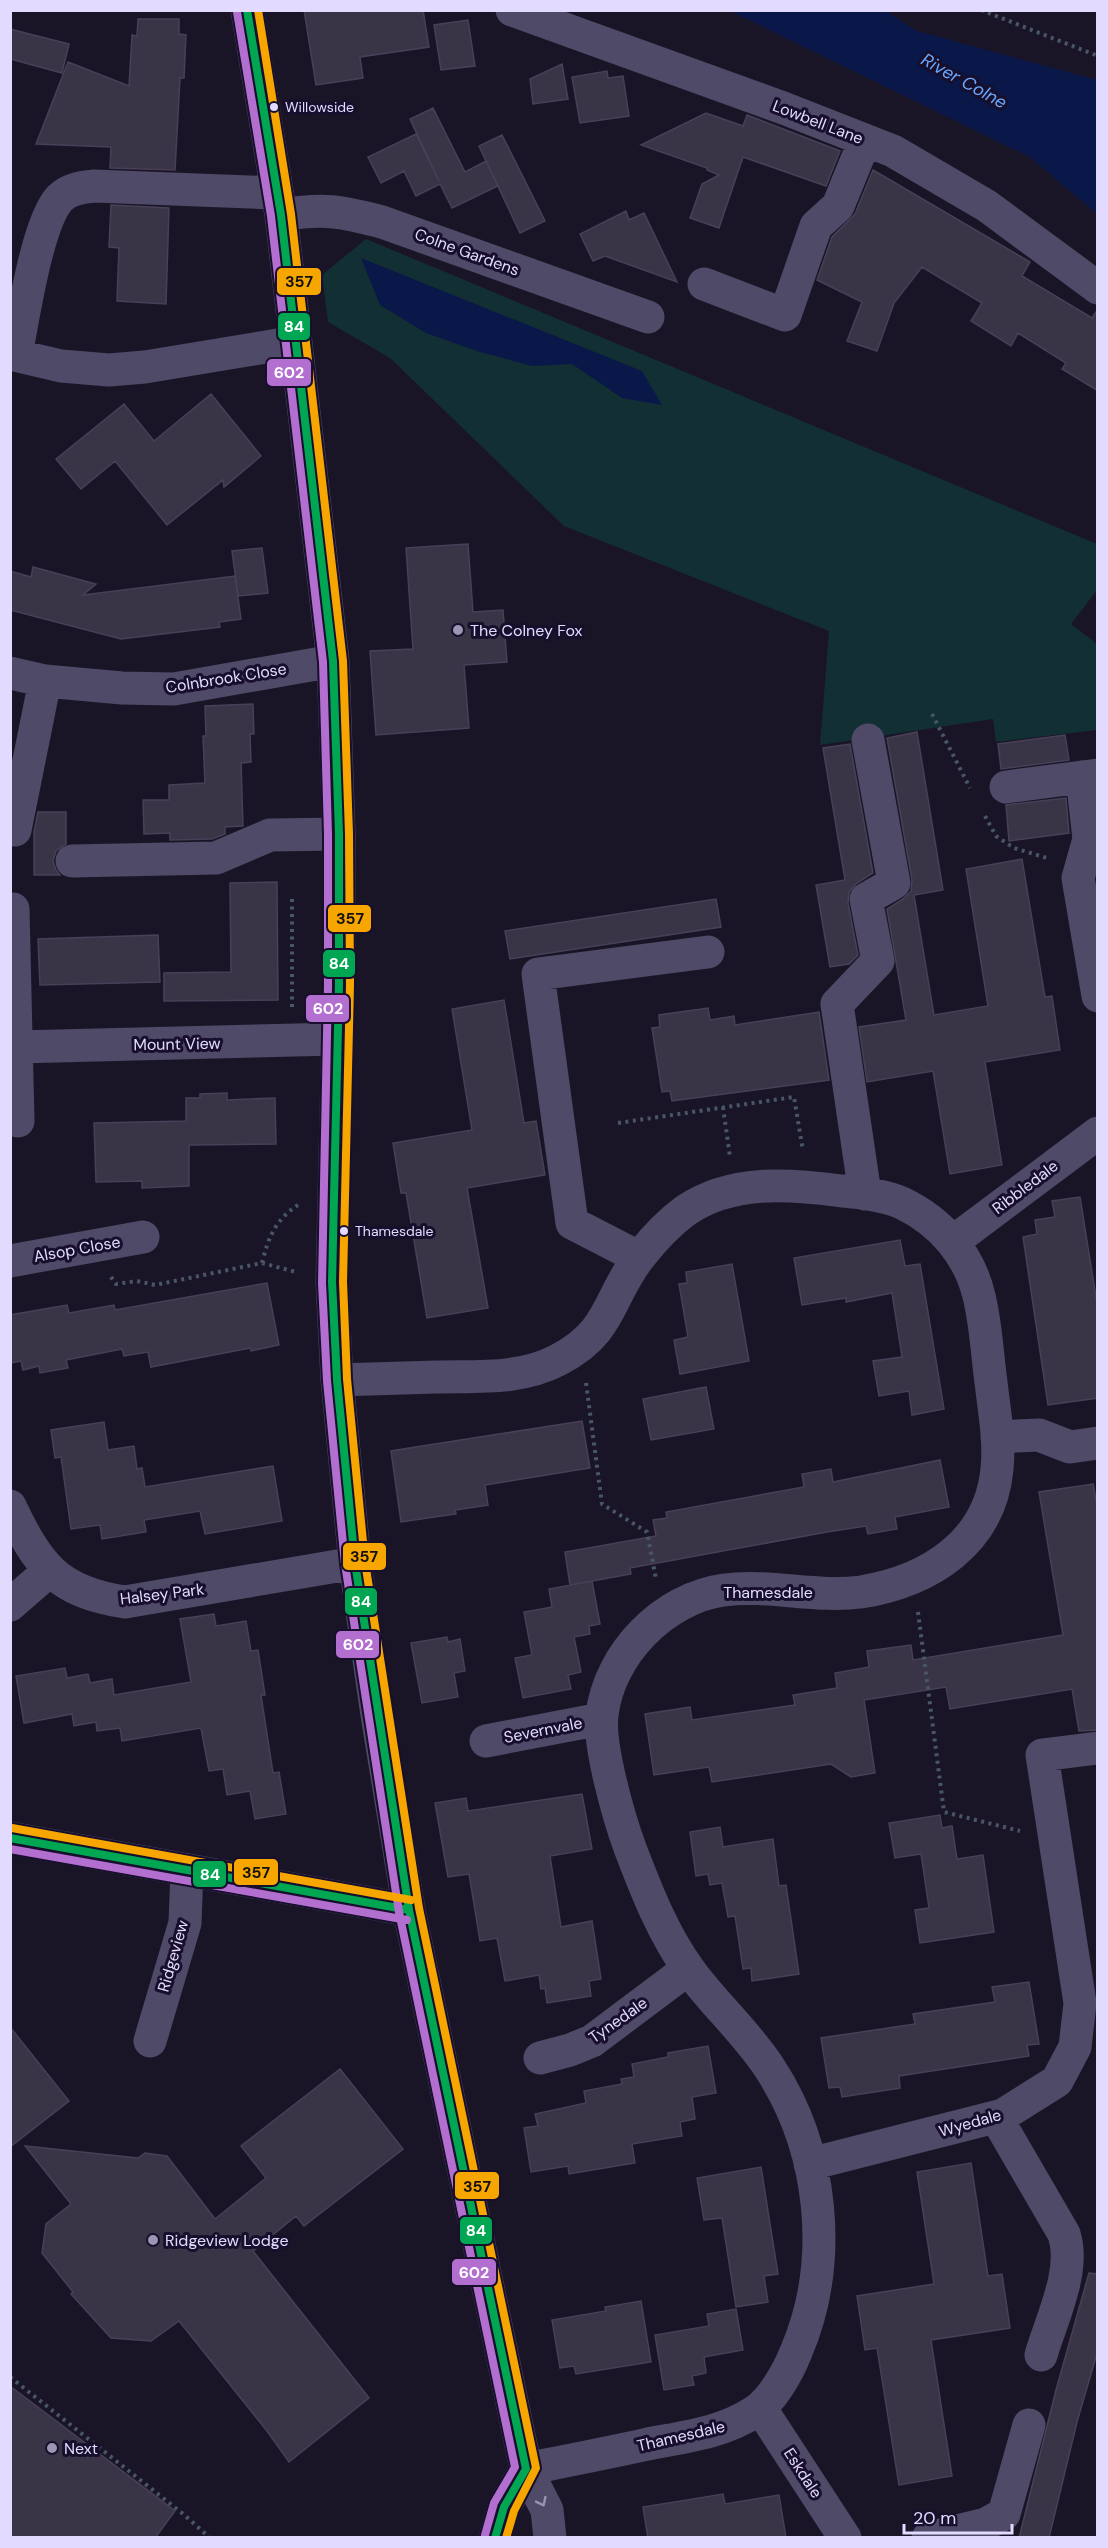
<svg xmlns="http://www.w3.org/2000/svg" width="1108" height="2548" font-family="'DM Sans',sans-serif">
<rect width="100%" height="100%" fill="#1a1526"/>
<path fill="#122f34" d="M366,239L1097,544V590L1071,624L1097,644V730L996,742L993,719L820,745L829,631L564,526L390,358L328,322L322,275Z"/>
<path fill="#091849" d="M730,11H886L917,31L1097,80V214L1030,157Z
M361,258L642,371L662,405L622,398L572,364L532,366L477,351L426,333L380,305Z"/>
<path fill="#3a3447" stroke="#484058" stroke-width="1.5" d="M304,10H423L429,47L360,57L363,78L316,85Z
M138,19H179V34L186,35L184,78H180L175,170L110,168L111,147L36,144L68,62L129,86L132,35L137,36Z
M468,20L475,66L441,70L434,25Z
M10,29L69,44L62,73L10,59Z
M562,64L568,99L533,104L530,79Z
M607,71L608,78L623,76L629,116L580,123L572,77Z
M433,108L465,172L486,161L498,186L452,208L440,184L416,196L404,171L381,183L368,157L416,134L439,181L410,119Z
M706,113L743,126L747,115L840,151L826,186L743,157L719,228L690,218L702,184L719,175L707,170V168L641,145Z
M502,135L545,221L520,233L479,146Z
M873,170L1030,262L1022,276L1092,318L1098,309V391L1062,369L1066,363L1018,333L1011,346L971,321L982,303L922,267L894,303L877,351L847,341L862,302L817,280L832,237L855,214Z
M111,205L169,208L166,304L117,301L119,248L109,247Z
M626,211L629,220L644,213L677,282L605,256L593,261L580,234Z
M211,394L261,456L224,487L223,480L167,525L115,461L81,489L56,459L124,404L154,441Z
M468,544L473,612L503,610L507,662L464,665L469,728L376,735L370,651L413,649L406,548Z
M262,548L268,593L238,596L232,551Z
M33,567L96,584L83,595L235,576L241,619L219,622L220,627L121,639L10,610V571L31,577Z
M253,704L254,734H250L251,762L241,763L243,826L225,827V834L212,839L170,840V833L144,834L143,800H169V785L205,783L203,736H206L205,706Z
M917,732L943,890L914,895L934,1015L988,1006L966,869L1022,859L1045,997L1052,996L1060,1050L985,1062L1002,1165L950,1174L933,1071L867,1082L859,1027L906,1020L887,909L903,899L911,891L912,880L887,738Z
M1065,735L1069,760L1001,769L998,744Z
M850,744L873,873L857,883L849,892L848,903L858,955L849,964L830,967L816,885L845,880L823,748Z
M1066,798L1069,833L1009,841L1006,805Z
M38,812H66V844L56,851L53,861L56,870L60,875H34V832Z
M277,882L278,1000L164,1001V973L231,972L230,883Z
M716,899L721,927L510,959L505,931Z
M158,935L160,982L40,985L38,939Z
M504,1000L524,1123L536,1121L545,1175L467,1188L488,1308L427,1318L406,1193H401L393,1143L472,1130L452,1009Z
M708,1008L710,1020L734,1016L735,1025L819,1012L829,1080L672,1101L670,1091L662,1092L652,1028L660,1027L659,1015Z
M227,1093V1100L275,1098L276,1144L189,1145V1186L142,1188V1181L96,1182L94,1123L186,1121V1098H200V1094Z
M1080,1197L1098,1310V1398L1048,1405L1023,1237L1037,1234L1035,1220L1055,1217L1052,1201Z
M900,1240L905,1266L920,1264L944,1409L912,1415L909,1391L879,1396L873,1361L902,1357L892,1293L846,1302V1298L802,1305L794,1258Z
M732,1264L749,1361L680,1374L674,1340L688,1337L679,1284L687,1283L686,1272Z
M267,1283L279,1345L251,1351L250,1348L151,1367L148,1352L124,1356L122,1349L66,1360L68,1368L40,1373L39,1366L23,1370L21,1361L10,1363V1315L67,1305L69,1313L114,1305L115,1310Z
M706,1387L714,1429L651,1440L643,1399Z
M582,1421L590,1468L485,1485L488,1505L455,1510L456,1514L401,1522L391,1451Z
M104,1422L108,1450L134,1446L137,1469L142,1468L145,1487L273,1466L282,1521L205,1534L200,1511L144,1520L146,1532L102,1539L100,1525L71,1529L61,1457L55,1458L51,1430Z
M940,1460L949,1507L895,1517L897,1529L868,1534L866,1526L827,1532L630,1568L631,1574L570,1585L565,1552L656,1536L653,1520L667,1518L666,1512L804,1487L802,1474L831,1469L833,1482Z
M1093,1484L1098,1510V1730L1079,1731L1072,1689L950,1709L946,1687L864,1700L875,1773L851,1777L831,1764L712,1782L709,1767L654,1775L645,1714L690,1707L692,1720L795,1705L793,1695L837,1688L835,1673L869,1667L867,1651L911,1645L913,1660L1063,1635L1039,1492Z
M592,1581L600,1624L589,1626L590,1634L574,1637L581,1672L568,1675L571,1689L523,1698L515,1658L532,1655L524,1612L552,1607L549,1589Z
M214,1614L216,1626L246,1621L251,1651L258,1650L265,1695H261L273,1773L279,1772L286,1814L255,1819L250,1791L227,1795L223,1769L209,1771L201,1728L122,1741L120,1728L97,1731L96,1722L74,1726L72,1714L24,1723L16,1676L65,1668L67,1678L88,1674L90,1683L112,1679L114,1695L191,1682L180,1619Z
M447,1637L448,1642L460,1639L465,1671L454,1673L458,1697L422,1703L411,1643Z
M582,1794L592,1849L550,1856L561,1927L592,1921L601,1979L589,1981L591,1996L547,2003L545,1988L541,1989L539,1975L505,1981L497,1938L480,1941L469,1874L448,1877L435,1803L466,1798L468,1811Z
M940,1815L942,1828L952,1826L957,1859L983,1855L994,1932L920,1943L915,1910L929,1908L921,1854L895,1858L889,1823Z
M720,1827L723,1847L773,1839L779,1886L786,1885L799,1974L752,1981L751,1968L743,1969L735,1916L728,1917L722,1883L710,1885L708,1874L696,1876L690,1832Z
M1029,1982L1039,2044L1027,2045L1029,2056L899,2076L900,2088L842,2097L840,2087L829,2088L821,2038L915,2024L913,2014L995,2002L992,1987Z
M10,2027L69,2101L10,2147Z
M708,2046L716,2093L692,2097L695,2119L680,2122L682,2136L632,2144L635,2163L569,2174L568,2166L531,2172L524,2128L538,2126L535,2114L586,2103L584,2091L622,2084L621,2079L634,2077L632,2064L668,2057V2053Z
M340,2069L403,2149L304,2226L296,2216L253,2251L369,2398L289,2462L267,2431L179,2321L151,2341L111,2338L71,2294L73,2292L42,2253L46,2224L71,2204L25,2146L138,2158L145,2153L167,2156L215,2219L266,2178L241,2146Z
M971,2163L988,2276L1002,2274L1010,2328L931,2340L952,2476L899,2485L877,2348L865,2350L857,2296L934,2284L917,2172Z
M761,2167L778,2274L764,2276L768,2302L736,2307L722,2218L704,2220L697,2178Z
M1089,2273L1098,2274V2350L1077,2422L1049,2538H1019L1056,2390Z
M641,2301L651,2362L576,2374L574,2366L560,2368L552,2320L606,2311L605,2307Z
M736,2309L743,2350L704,2357L706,2373L692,2376L694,2385L664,2390L655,2335L709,2326L707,2314Z
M10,2386L175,2511L155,2538H10Z
M723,2494L725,2504L779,2495L786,2538H648L643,2507Z"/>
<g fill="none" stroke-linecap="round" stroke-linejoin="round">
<path stroke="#495667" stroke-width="4" stroke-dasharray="3 4.5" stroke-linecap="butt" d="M981,10L1098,56
M932,714L970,788
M985,816L996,836L1014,848L1047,858
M292,1007V899
M723,1107L730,1157
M618,1123L794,1097L803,1151
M262,1263C268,1238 276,1219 298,1205
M111,1277L116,1284L137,1281L155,1285L262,1263L296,1272
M586,1383L602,1504L647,1532L656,1579
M918,1612L944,1812L1020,1831
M10,2377L182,2513L210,2538"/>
<path stroke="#4f4a67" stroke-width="33" d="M247,10L281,215L333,661L339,834V985L332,1282L337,1380L355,1563L377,1715L409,1910L526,2469L547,2510L550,2538
M512,10L786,109L893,151L987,206L1098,288
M281,215C324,208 340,211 382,222L648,317
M704,284L785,315L816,226L838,206L865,140
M10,354L61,366L109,370L145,367L296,342
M16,355C23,320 37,222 60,198C69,189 82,187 94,186L277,193
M10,673L45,681L122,688L174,689L333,661
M1082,777L1089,839L1078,878L1098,996
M1006,787L1098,775
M15,830L45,681
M72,861L216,858L270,835L339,834
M13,909L18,1121
M17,1047L337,1039
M865,1194L837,1004L878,961L866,899L894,883L868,740
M954,1241L1098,1133
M638,1257L572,1223L538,974L708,952
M10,1261L143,1237
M337,1380C370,1379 403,1378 436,1377C478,1376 520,1380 558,1360C614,1331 607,1297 641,1255C653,1240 670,1222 685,1211C731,1179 789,1184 842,1191C862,1193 884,1195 902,1203C941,1222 969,1254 979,1296C986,1324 987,1353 991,1382C994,1410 1000,1440 997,1469C990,1543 929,1581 861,1592C816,1598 769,1584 724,1590C664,1598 609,1654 602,1715C598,1745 619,1818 630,1848C646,1890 663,1934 690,1971C714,2004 746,2032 769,2067C823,2149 835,2261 796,2352C788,2372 772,2401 754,2412C722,2433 684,2437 648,2444C607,2453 566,2461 526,2469
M997,1437L1039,1435L1070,1447L1098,1443
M10,1506C38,1565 57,1592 125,1602L355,1563
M10,1605L49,1571
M486,1741L601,1719
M10,1838L409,1910
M150,2041L185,1923L187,1870
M540,2058L570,2050L592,2041L688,1969
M996,2117L1064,2234C1076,2270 1052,2318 1041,2355
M810,2164L1003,2115L1057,2081L1075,2047L1080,2003L1042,1755L1098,1748
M761,2409L845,2538
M495,2538L504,2507L526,2469
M928,2538L986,2524L1004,2514L1029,2425"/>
<defs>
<path id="bus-1" d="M247,10L281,215L333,661L339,834V985L332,1282L337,1380L355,1563L409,1910L526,2469L504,2507L495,2538
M10,1838L409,1910"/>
<path id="bus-2" d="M237,12L271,216L323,662L328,834V985L322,1283L327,1381L345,1564L399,1912L515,2467L494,2503L485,2535
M10,1849L407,1920"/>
<path id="bus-3" d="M258,10L291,214L343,661L349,834L350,985L343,1282L347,1379L365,1562L419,1908L536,2468L514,2511L506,2538
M12,1828L411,1900"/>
</defs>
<use href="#bus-1" stroke="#170f2c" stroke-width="12"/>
<use href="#bus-2" stroke="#170f2c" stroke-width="12"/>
<use href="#bus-3" stroke="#170f2c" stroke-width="12"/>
<use href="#bus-1" stroke="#00a651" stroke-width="8"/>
<use href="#bus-2" stroke="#b36fd0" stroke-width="8"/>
<use href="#bus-3" stroke="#f7a600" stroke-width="8"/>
</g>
<defs><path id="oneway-chevron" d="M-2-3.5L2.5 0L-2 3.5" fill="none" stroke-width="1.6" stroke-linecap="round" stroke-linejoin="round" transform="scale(1.5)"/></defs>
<use stroke="#9992b3" href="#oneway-chevron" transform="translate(542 2502) rotate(64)"/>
<g fill="#e3daff" stroke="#170f2c" stroke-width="2">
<circle cx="274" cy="107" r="5"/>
<circle cx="344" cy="1231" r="5"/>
</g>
<g fill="#9d95b3" stroke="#170f2c" stroke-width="2">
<circle cx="458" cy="630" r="6"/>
<circle cx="153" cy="2240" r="6"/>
<circle cx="52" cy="2448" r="6"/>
</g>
<g text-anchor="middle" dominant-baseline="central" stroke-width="6" stroke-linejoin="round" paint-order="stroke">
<g font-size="14" fill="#e3daff" stroke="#170f2c" text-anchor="start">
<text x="285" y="107">Willowside</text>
<text x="355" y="1231">Thamesdale</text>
</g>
<g font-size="16" fill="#e3daff" stroke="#170f2c">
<text transform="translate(818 122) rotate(21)">Lowbell Lane</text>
<text transform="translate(467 252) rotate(20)">Colne Gardens</text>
<text transform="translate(226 678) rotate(-9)">Colnbrook Close</text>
<text transform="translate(177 1044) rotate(-1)">Mount View</text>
<text transform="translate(1025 1187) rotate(-37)">Ribbledale</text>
<text transform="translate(77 1249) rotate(-10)">Alsop Close</text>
<text x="768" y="1592">Thamesdale</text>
<text transform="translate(162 1594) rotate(-7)">Halsey Park</text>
<text transform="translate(543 1730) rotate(-11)">Severnvale</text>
<text transform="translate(173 1956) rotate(-74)">Ridgeview</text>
<text transform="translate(618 2020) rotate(-35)">Tynedale</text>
<text transform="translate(970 2123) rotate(-16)">Wyedale</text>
<text transform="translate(681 2436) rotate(-13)">Thamesdale</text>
<text transform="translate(803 2473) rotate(57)">Eskdale</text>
</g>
<g font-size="16" fill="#e3daff" stroke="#170f2c" text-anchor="start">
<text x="470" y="630">The Colney Fox</text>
<text x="165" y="2240">Ridgeview Lodge</text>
<text x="64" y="2448">Next</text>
</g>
<g font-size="18" font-style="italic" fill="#68a7ff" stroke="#170f2c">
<text transform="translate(964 81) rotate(29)">River Colne</text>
</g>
</g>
<g stroke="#170f2c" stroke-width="2">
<rect x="276" y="267" width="46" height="29" rx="6" fill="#f7a600"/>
<rect x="277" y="312" width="34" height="29" rx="6" fill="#00a651"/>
<rect x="266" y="358" width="46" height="29" rx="6" fill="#b36fd0"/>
<rect x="327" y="904" width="45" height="29" rx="6" fill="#f7a600"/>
<rect x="322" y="949" width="34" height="29" rx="6" fill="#00a651"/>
<rect x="305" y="994" width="45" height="29" rx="6" fill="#b36fd0"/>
<rect x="342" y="1542" width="45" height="29" rx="6" fill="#f7a600"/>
<rect x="344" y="1587" width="34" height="29" rx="6" fill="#00a651"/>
<rect x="335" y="1630" width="45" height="29" rx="6" fill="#b36fd0"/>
<rect x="233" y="1858" width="46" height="28" rx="6" fill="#f7a600"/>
<rect x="192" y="1860" width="35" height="28" rx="6" fill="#00a651"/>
<rect x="454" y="2171" width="46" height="29" rx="6" fill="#f7a600"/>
<rect x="459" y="2216" width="34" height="29" rx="6" fill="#00a651"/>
<rect x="451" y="2258" width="46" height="28" rx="6" fill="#b36fd0"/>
</g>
<g font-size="16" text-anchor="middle" font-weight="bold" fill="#fff">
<text x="294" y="332">84</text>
<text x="289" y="378">602</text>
<text x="339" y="969">84</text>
<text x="328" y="1014">602</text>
<text x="361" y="1607">84</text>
<text x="358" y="1650">602</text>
<text x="210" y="1880">84</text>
<text x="476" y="2236">84</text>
<text x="474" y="2278">602</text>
</g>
<g font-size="16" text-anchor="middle" font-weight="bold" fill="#111">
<text x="299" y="287">357</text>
<text x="350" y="924">357</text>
<text x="364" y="1562">357</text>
<text x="256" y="1878">357</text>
<text x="477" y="2192">357</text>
</g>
<rect width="1108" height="2548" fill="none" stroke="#e3daff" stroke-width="24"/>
<path d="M904 2524v9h108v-9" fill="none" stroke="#e3daff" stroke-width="3"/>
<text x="913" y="2524" font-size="18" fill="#e3daff" stroke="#170f2c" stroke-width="4.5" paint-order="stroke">20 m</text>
</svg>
